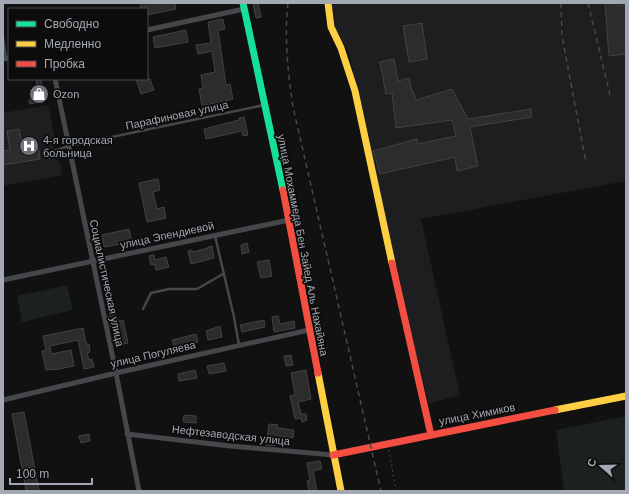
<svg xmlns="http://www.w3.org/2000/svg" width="629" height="494" font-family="Arial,sans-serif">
<rect width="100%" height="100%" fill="#111112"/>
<path fill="#1e1e20" d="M332,3H626V181L421,219L460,395L429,404L386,239L369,147L349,53L336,32Z
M48,105L56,144L53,147L55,159L60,162L62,175L3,186V113Z"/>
<path fill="#1b211c" d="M67,285L73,310L22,322L17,296Z
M626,416V491H564L556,430Z"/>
<path fill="#2c2c2d" stroke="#414245" d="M140,3H175L176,9L147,15V9H141Z
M253,3H258L261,17L256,18Z
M605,3H614L615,6L626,5V54L609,56Z
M223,19L225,29L218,30L226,85L230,84L233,99L202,106L199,89L203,88L201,75L215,72L212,51L198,54L196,45L211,43L208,22Z
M422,23L427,59L409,62L403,26Z
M186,30L188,42L155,48L153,37Z
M394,59L398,81L409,78L412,92L413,91L416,100L452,89L468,119L531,109L532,117L470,127L478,166L457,171L455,157L380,174L373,151L417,139V144L456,136L452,120L396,128L392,93L386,94L380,62Z
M36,79H41L45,101L30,104L29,100L39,97Z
M136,79H150L154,90L141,94Z
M244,117L248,135L243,136L242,131L206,139L204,129L239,120V118Z
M19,129L23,148L38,145L40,159L3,165V151L10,150L7,131Z
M158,179L160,190L153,192L157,209L164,207L166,218L147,222L139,183Z
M129,229L132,242L104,247L102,235Z
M247,243L249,252L242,254L241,245Z
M212,246L214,258L191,264L188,251L192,250L193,252L208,248V247Z
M154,255L155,260L166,257L169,267L156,270L155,264L151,265L149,256Z
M269,260L272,276L261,278L257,262Z
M116,314L118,321L123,320L128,343L115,346L114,340L120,339L117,327L111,328L108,316Z
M278,316L280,324L294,321L295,328L274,332L272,317Z
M264,320L265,327L242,332L240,325Z
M220,326L222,337L208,340L206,331Z
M83,328L86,344H89L90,352L87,353L89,360L92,359L94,367L84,369L78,340L50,346L51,354L71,350L74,366L54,370V369L46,370L42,351L46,350L43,336Z
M196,334L198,342L174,346L172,340Z
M291,355L293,365L286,366L284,356Z
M224,363L226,371L209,374L207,366Z
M195,370L197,378L179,381L178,374Z
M306,370L311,399L298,402L301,414H306L307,420L302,422L301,418L295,419L290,396L295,395L291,373Z
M24,412L39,491H26L12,414Z
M184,415L196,416V423L183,422Z
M269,424L278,425L277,428L294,430L293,438L276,436L275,446L266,445Z
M89,434L90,441L81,443L79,436Z
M320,461L322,469L313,471L317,491H309L307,481L310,480L307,463Z"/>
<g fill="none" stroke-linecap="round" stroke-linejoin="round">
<path stroke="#47494c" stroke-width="1" stroke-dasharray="2 3" stroke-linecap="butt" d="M389,450L396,491"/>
<path stroke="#46474a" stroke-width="2.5" d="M3,38L6,59
M54,151L69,146L264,105
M215,236L234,317L239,345
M143,309L151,293L169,289H197L223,274"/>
<path stroke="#46474a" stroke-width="5" d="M147,30L244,9
M3,59L9,58
M55,79L116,373L139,491
M3,280L289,220
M3,400L116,373L309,330
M127,434L230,446L333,455"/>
<path stroke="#16e098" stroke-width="7" d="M243,3L283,190"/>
<path stroke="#ffcf43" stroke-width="7" d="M328,3L331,27L341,48L355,91L392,263
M318,373L341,491
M555,410L626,396"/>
<path stroke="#f24e42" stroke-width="7" d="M283,190L318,373
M392,263L431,435
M333,455L555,410"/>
<path stroke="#46484a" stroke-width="1.5" stroke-dasharray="5 4" stroke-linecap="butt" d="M288,3C284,38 288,72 293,107L381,491
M561,3L562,36L586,163
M588,3L610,95"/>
</g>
<defs>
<symbol id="shop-disc" viewBox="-11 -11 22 22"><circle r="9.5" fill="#70747a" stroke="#0c0c0d"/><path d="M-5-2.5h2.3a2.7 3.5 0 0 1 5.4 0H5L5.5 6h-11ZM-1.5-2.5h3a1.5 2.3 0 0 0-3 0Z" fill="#fff"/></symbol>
<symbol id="hospital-disc" viewBox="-11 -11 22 22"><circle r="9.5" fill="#70747a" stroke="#0c0c0d"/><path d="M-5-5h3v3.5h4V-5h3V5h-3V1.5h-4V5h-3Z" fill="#fff"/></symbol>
</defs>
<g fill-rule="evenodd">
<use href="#shop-disc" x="28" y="83" width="22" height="22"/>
<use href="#hospital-disc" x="18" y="135" width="22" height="22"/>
</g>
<g text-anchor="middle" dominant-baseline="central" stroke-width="3.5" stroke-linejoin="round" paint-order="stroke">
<g font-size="11" fill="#a3a9b2" stroke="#0c0c0d" text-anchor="start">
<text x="53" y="94">Ozon</text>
<text x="43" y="140">4-я городская<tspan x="43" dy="13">больница</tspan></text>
</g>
<g font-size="11" fill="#a3a9b2" stroke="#0c0c0d">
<text transform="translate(177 115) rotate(-12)">Парафиновая улица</text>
<text transform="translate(167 235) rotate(-12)">улица Эпендиевой</text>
<text transform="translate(303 245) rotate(79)">улица Мохаммеда Бен Зайед Аль Нахайяна</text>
<text transform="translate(107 283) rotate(78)">Социалистическая улица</text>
<text transform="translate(153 354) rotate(-13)">улица Погуляева</text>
<text transform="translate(477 414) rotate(-11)">улица Химиков</text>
<text transform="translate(231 435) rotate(6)">Нефтезаводская улица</text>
</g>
</g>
<rect width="629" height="494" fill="none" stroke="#a3a9b2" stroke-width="8"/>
<rect x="8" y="8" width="140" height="72" fill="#0c0c0d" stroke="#484b4f"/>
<rect x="16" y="21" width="20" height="6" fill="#16e098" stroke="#484b4f"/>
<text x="44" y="28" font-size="12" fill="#a3a9b2">Свободно</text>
<rect x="16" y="41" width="20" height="6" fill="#ffcf43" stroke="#484b4f"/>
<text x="44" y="48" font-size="12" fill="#a3a9b2">Медленно</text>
<rect x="16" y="61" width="20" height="6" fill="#f24e42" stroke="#484b4f"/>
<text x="44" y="68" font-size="12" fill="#a3a9b2">Пробка</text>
<g transform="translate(601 466) rotate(290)" stroke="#0c0c0d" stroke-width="3" paint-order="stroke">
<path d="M0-3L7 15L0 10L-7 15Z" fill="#a3a9b2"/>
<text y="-6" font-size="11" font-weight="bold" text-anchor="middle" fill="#a3a9b2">С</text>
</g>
<path d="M10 478v6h82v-6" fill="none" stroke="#a3a9b2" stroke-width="2"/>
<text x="16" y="478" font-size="12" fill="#a3a9b2" stroke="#0c0c0d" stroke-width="3" paint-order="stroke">100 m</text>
</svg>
